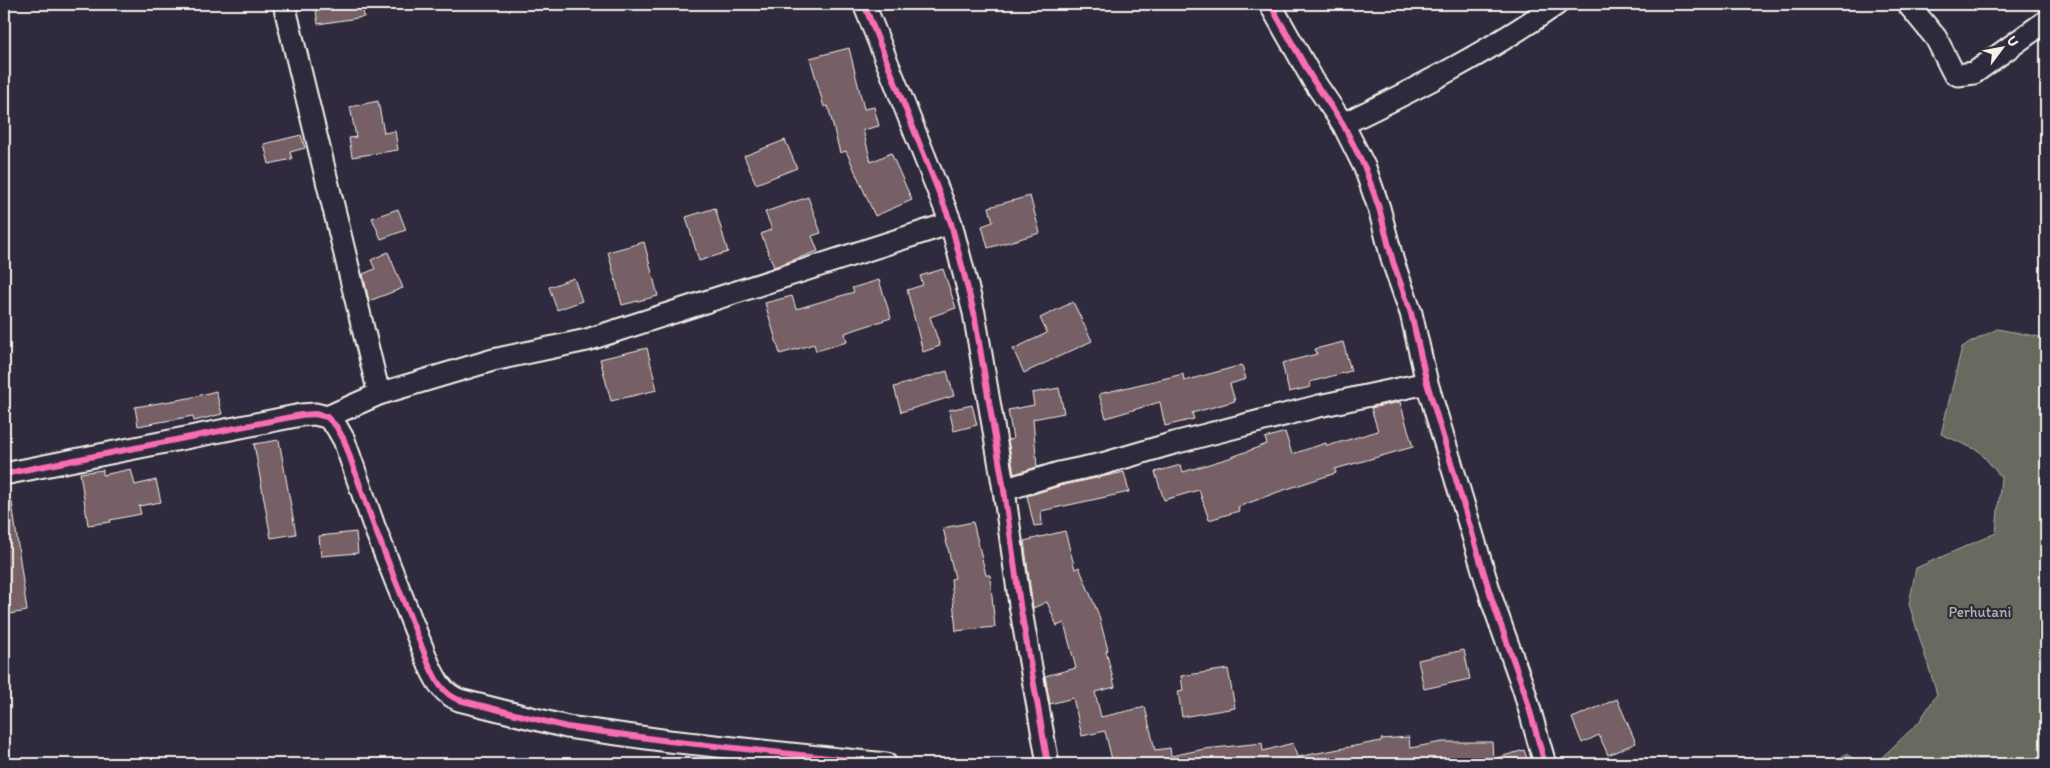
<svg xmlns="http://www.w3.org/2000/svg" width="2050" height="768" font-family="Itim,sans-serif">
<rect width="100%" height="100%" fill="#2f2a3d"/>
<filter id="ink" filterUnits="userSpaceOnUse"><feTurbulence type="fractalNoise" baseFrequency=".02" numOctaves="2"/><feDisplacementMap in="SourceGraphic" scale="10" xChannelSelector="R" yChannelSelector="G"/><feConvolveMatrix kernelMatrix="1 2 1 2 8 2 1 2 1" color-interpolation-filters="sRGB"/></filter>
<g filter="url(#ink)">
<path fill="#666b5e" stroke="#adaea3" d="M1997,329L2046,338V764H1875L1919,722L1937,694L1909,604L1916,568L1996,533L2001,477L1979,451L1941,434L1962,347Z
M1846,754L1862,764H1831Z"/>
<path fill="#776165" stroke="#f4f1e8" d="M315,4H362L364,17L318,24Z
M849,48L864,109L874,107L879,126L863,130L871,162L891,153L912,200L875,216L846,151L840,153L828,106L824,107L810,58Z
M378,101L384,133L395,131L398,150L352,157L349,138L356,137L350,107Z
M301,135L305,148L290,152L292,159L269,164L264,144Z
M785,140L797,168L756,184L744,156Z
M1030,196L1040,233L988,248L982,226L993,222L989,207Z
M808,197L821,233L812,236L818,251L774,267L761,234L772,229L765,212Z
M715,208L728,252L699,261L686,217Z
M398,209L406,230L381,239L372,218Z
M644,242L658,296L622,305L608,252Z
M388,252L403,288L369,301L363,274L375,269L371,260Z
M943,269L956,308L930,317L940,346L923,352L907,290L923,285L920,276Z
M574,278L582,301L557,310L549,287Z
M879,280L891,318L845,333L847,342L816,351L814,344L780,354L765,303L792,296L796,309L854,292L852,288Z
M1073,302L1092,341L1024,373L1013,349L1047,333L1040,318Z
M1343,342L1351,371L1310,382L1311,387L1289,392L1282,363L1317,354L1315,349Z
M647,348L657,390L611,401L600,359Z
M1242,365L1246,379L1230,384L1235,401L1192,413L1194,419L1165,426L1160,402L1106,418L1099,394L1183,374L1184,381Z
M947,371L954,396L901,412L894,387Z
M1059,388L1064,413L1033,419L1037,467L1014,474L1008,440L1013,439L1008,410L1034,405L1032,393Z
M216,391L222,414L194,421L193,416L138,426L135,407L189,398Z
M1400,402L1413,447L1335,469L1336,473L1278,492L1238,507L1239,511L1209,520L1199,490L1164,500L1155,472L1181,465L1183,472L1229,458L1267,444L1265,438L1285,432L1292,454L1326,443L1327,446L1378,431L1371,408Z
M972,405L977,425L954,431L949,410Z
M279,440L296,534L271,538L254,444Z
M131,469L135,485L156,480L161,502L139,506L141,514L110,520L111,522L88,525L80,473L103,470V475Z
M1124,472L1129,492L1041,511L1042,525L1034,526L1027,496L1060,486Z
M4,502H12L27,611L4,615Z
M973,522L986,575H990L995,627L956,631L951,579L955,578L943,528Z
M1065,531L1075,569L1079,567L1098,613L1108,650L1106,651L1115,687L1095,692L1101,717L1145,707L1155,750L1170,748L1171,756L1204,749L1262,743L1263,751L1293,743L1297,757L1381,741V739L1409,737L1410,748L1442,742H1492L1493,759L1524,750L1529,764H1113L1105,731L1082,736L1073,698L1050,704L1045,676L1076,668L1064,623L1057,626L1047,602L1033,608L1024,541Z
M356,532L358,553L321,556L319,536Z
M1464,650L1470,679L1424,689L1418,660Z
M1228,669L1235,708L1182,717L1178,691L1183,690L1181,676Z
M1617,699L1636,743L1608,755L1599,735L1582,743L1572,718Z"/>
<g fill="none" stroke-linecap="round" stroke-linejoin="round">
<defs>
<path id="minor" d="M284,4L379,394
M864,4L951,223L974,313L1004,490L1020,605L1048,764
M1270,4L1313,80L1343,124L1365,168L1379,208L1393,262L1411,313L1427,383L1493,603L1524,690L1545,764
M1908,4L1936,38L1953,72L1958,75L1974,73L2046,21
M1343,124C1418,88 1489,52 1557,4
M327,417L379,394L493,360L587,340L951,223
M4,474L301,415L315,414L327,417L336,426L344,440L374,526L429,665C436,680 442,693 459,700L567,727L669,741L886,764
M1004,490L1059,473L1102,464L1174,443L1319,406L1427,383"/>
</defs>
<use href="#minor" stroke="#f4f1e8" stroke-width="25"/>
<use href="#minor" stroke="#2f2a3d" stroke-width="21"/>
<defs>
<path id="cycleway" d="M864,4L951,223L974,313L1004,490L1020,605L1048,764
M1270,4L1313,80L1343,124L1365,168L1379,208L1393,262L1411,313L1427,383L1493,603L1524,690L1545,764
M4,474L301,415L315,414L327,417L336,426L344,440L374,526L429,665C436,680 442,693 459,700L567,727L669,741L886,764"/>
</defs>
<use href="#cycleway" stroke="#2f2a3d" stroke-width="9"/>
<use href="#cycleway" stroke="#f96db3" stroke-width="6"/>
</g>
</g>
<g text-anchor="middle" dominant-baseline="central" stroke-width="4.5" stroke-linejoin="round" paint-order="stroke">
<g font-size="15" fill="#b4b5aa" stroke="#2f2a3d">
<text x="1980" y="612">Perhutani</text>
</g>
</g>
<rect width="2050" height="768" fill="none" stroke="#2f2a3d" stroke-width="20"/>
<rect x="10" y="10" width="2030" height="748" fill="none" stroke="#f4f1e8" stroke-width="2" filter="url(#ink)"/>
<g transform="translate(2002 48) rotate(58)" stroke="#2f2a3d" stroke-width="4" paint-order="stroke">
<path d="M0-4L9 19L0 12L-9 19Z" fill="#f4f1e8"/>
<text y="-8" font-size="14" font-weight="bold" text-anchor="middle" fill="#f4f1e8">U</text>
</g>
</svg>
